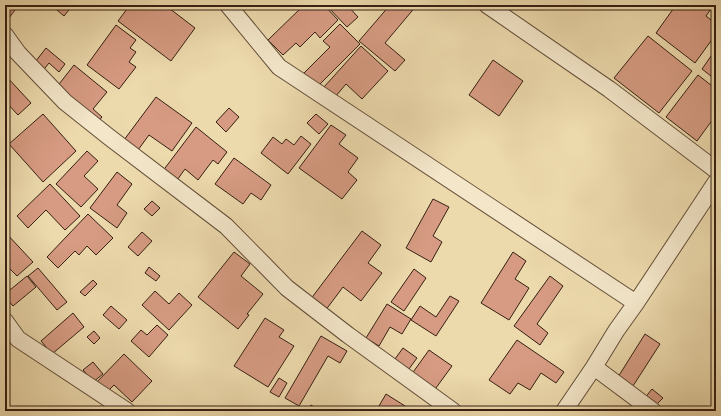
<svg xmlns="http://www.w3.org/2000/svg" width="721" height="416" font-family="'IM FELL DW Pica',serif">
<rect width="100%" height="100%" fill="#ecd9ac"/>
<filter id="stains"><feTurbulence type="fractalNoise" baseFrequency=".005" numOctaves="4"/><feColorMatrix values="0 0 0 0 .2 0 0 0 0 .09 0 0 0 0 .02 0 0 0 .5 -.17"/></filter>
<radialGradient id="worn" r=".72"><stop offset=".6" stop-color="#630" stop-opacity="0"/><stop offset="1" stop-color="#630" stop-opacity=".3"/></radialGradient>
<path fill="#d69b82" stroke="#352012" d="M5,5H19L5,23Z
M51,5H73L64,16Z
M130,5H165L195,28L171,61L118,21Z
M304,5H324L338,20L320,38L315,32L300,47L296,43L283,55L268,40Z
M326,5H347L358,17L347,27Z
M390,5H417L385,43L405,60L395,71L359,41Z
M676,5H712L713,6L706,16L716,24V34L695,63L656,33Z
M340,24L360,44L317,87L303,74L330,47L323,41Z
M116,25L136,40L130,48L136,52L129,62L136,67L119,89L87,65Z
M648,36L692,71L659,113L614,78Z
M361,46L388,71L362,99L346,84L335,97L324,87Z
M46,48L65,64L59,72L49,63L41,73L32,66Z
M716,49V80L702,69Z
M493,60L523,81L499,116L469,95Z
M74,65L107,92L93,109L102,117L98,122L56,88Z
M698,75L716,89V115L697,141L666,117Z
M6,76L31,103L18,115L5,101Z
M156,97L192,123L172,151L149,135L135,154L121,144Z
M229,108L239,117L226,132L216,122Z
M43,114L76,151L43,182L9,144Z
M316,114L328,124L319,134L307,123Z
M331,125L346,135L339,144L358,158L348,172L357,180L342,199L299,168Z
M196,127L227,152L218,164L213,160L198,180L185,169L175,183L162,172Z
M301,136L311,144L288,174L261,153L273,137L282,144L286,139L294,145Z
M87,151L98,161L84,176L98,189L81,207L56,184Z
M234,158L271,185L261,200L251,193L243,204L215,184Z
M117,172L132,184L117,205L127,213L117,228L90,208Z
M50,184L80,216L65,230L46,210L28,228L17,216Z
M433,199L449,207L433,236L442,242L431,262L406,248Z
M152,201L160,208L152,216L144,209Z
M88,214L113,238L96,255L87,246L79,255L75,251L58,268L47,257Z
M362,231L381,245L368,263L382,273L361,301L343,287L325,311L310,300Z
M5,232L33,262L17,276L5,264Z
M142,232L152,241L138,256L128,247Z
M234,252L250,264L241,276L263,294L247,314L249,315L238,329L198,297Z
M513,252L526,261L515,279L529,288L509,320L481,303Z
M149,267L160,276L156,281L145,273Z
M38,268L67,302L57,310L28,276Z
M414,269L426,278L404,311L391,302Z
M27,276L36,287L13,306L5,297V294Z
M550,276L563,286L537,324L548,333L540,345L514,326Z
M93,280L97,284L85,296L80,292Z
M155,291L169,304L179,293L192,305L169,330L142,305Z
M450,296L459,301L436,336L411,320L420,306L436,317Z
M387,304L411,319L402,334L390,327L379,346L366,338Z
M111,306L127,320L119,329L103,315Z
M73,313L84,327L52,354L41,341Z
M265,318L284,330L279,337L294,346L268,387L234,366Z
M157,325L168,335L149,357L131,341L141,330L147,335Z
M94,331L100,338L94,344L87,337Z
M645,334L660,344L633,386L618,377Z
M321,336L347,351L340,363L328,356L299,406L285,398Z
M517,340L564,372L556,383L541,373L530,390L518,383L510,394L489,380Z
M403,348L417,358L406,373L392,363Z
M429,350L452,366L433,392L411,375Z
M124,354L152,381L132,402L114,385L105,394L95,384Z
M93,362L103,374L93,382L83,370Z
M279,378L287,383L279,397L270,392Z
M652,389L663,398L654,407L644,399Z
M386,394L413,411H376Z
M311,405L319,410V411H307Z"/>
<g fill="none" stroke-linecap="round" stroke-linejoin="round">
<defs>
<path id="street" d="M228,5L279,67L636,303
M487,5L609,89L716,170
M5,35L18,53L65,102L109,137L226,226L287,288L348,335L453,411
M5,321L18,339L127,411
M594,367L653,411
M564,411L594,367L616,331L636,303L716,182"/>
</defs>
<use href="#street" stroke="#634e38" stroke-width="18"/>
<use href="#street" stroke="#f3e6c9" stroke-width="16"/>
</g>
<rect width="721" height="416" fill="none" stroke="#ecd9ac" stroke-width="20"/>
<rect x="6" y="6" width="709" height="404" fill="none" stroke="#352012" stroke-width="2"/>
<rect x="10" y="10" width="701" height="396" fill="none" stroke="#352012"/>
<rect width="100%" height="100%" filter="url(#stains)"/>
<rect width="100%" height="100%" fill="url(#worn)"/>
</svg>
